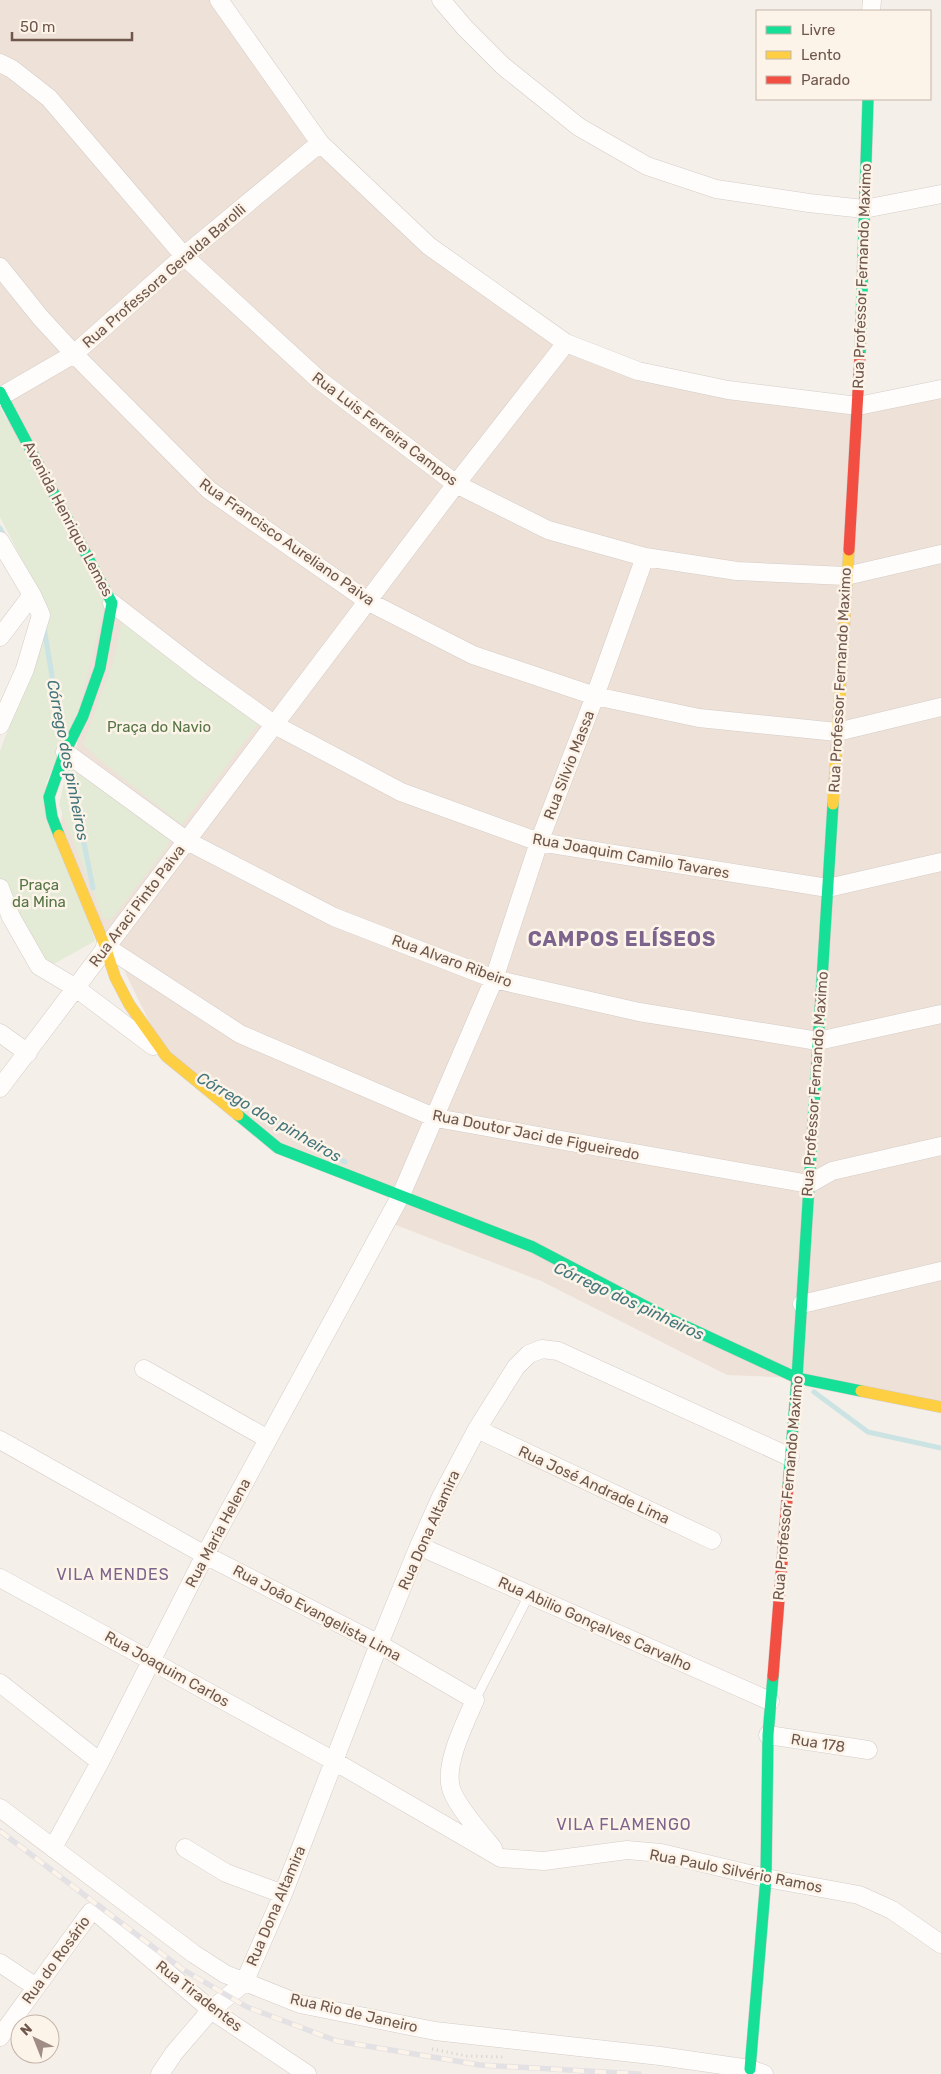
<svg xmlns="http://www.w3.org/2000/svg" width="941" height="2074" font-family="Rubik,sans-serif">
<rect width="100%" height="100%" fill="#f5efe9"/>
<path fill="#eee1d7" d="M0,0H219L320,143L429,246L566,343L638,371L858,406L941,389V1407L797,1378L727,1375L541,1281L388,1222L401,1195L278,1148L166,1056L58,835L83,716L0,392Z"/>
<path fill="#e3ead5" d="M0,407L105,604L78,713L46,783L95,941L50,966L9,913L0,888V751L51,616L0,517Z
M122,621L258,724L182,825L95,756L83,744L113,662Z
M68,765L170,839L167,847L111,920L103,918L59,805Z"/>
<g fill="none" stroke-linecap="round" stroke-linejoin="round">
<path stroke="#cce3e3" stroke-width="5" d="M0,528L5,538
M44,628L62,736
M69,769L93,888
M233,1096L345,1162
M814,1392L868,1432L941,1448"/>
<defs>
<path id="lane" d="M475,1700L529,1595"/>
<path id="street" d="M219,0L320,143L429,246L566,343L638,371L728,390L858,406L941,389
M441,0L465,28L503,66L579,127L647,166L716,189L809,203L864,209L941,194
M871,11L872,0
M0,63L12,69L49,98L184,256L318,379L456,484L548,530L645,557L737,571L846,576L941,554
M0,267L40,317L74,354L209,490L369,602L473,655L595,696L699,718L837,732L941,707
M0,397L74,354L184,256L320,143
M0,541L32,595L41,615L25,669L0,725
M112,603L204,674L275,725L401,792L539,842L828,888L941,862
M0,637L32,595
M65,752L187,841L334,917L494,979L639,1012L818,1041L941,1014
M0,888L11,917L39,966L76,988L153,1046
M105,946L240,1034L436,1118L809,1184L832,1171L941,1146
M0,1033L28,1053
M0,1088L456,484L566,343
M802,1304L941,1271
M144,1369L268,1439
M477,1429L712,1540
M0,1440L205,1555L379,1644L475,1700C465,1723 444,1764 451,1788C455,1804 482,1835 493,1848
M419,1546L770,1701
M0,1578L334,1761L501,1858L544,1861L627,1850L661,1853L766,1878L859,1895L892,1910L941,1944
M0,1683L100,1762
M768,1735L868,1750
M0,1808L194,1954L225,1974L300,2004L435,2031L660,2056L750,2069L764,2074
M53,1848L100,1762L205,1555L401,1195L494,979L539,842L595,696L645,557
M185,1848L226,1873L283,1894
M0,1963L36,1987
M0,2037L87,1917L91,1912H96L211,2010L307,2074
M160,2074L174,2053L211,2010L244,1983L283,1894L379,1644L419,1546L441,1497L477,1429L516,1367L529,1354L542,1349L558,1351L790,1457"/>
<path id="fast" d="M860,356L868,99
M0,392L112,603L100,668L83,716L65,752L49,797L52,817L59,835
M238,1115L278,1148L533,1247L670,1319L797,1378L861,1391
M788,1487L797,1378L833,804
M750,2069L766,1878L768,1735L773,1676"/>
<path id="slow" d="M833,804L849,550
M59,835L105,946L115,977L129,1004L166,1056L238,1115
M861,1391L941,1407"/>
<path id="jam" d="M849,550L860,356
M773,1676L788,1487"/>
</defs>
<use href="#lane" stroke="#d4ccc7" stroke-width="10"/>
<use href="#street" stroke="#d4ccc7" stroke-width="19"/>
<use href="#fast" stroke="#d4ccc6" stroke-width="12"/>
<use href="#slow" stroke="#d4ccc6" stroke-width="12"/>
<use href="#jam" stroke="#d4ccc6" stroke-width="12"/>
<path stroke="#d5cfca" stroke-width="3" stroke-dasharray="1 4" stroke-linecap="butt" d="M432,2049L467,2056L505,2057"/>
<use href="#lane" stroke="#fefdfc" stroke-width="9"/>
<use href="#street" stroke="#fefdfc" stroke-width="18"/>
<use href="#fast" stroke="#16e098" stroke-width="11"/>
<use href="#slow" stroke="#ffcf43" stroke-width="11"/>
<use href="#jam" stroke="#f24e42" stroke-width="11"/>
<defs>
<path id="rail" d="M0,1831L182,1969L247,2007L337,2041L480,2065L639,2074"/>
</defs>
<use href="#rail" stroke="#e4e1e4" stroke-width="5.5"/>
<use href="#rail" stroke="#fdf4e9" stroke-width="4" stroke-dasharray="11" stroke-linecap="butt"/>
</g>
<g text-anchor="middle" dominant-baseline="central" stroke-width="5" stroke-linejoin="round" paint-order="stroke">
<g font-size="15" fill="#70574c" stroke="#fdf4e9">
<text transform="translate(164 276) rotate(-41)">Rua Professora Geralda Barolli</text>
<text transform="translate(862 276) rotate(-88)">Rua Professor Fernando Maximo</text>
<text transform="translate(385 429) rotate(37)">Rua Luis Ferreira Campos</text>
<text transform="translate(68 519) rotate(62)">Avenida Henrique Lemes</text>
<text transform="translate(287 542) rotate(35)">Rua Francisco Aureliano Paiva</text>
<text transform="translate(840 680) rotate(-87)">Rua Professor Fernando Maximo</text>
<text transform="translate(569 765) rotate(-69)">Rua Silvio Massa</text>
<text transform="translate(631 856) rotate(10)">Rua Joaquim Camilo Tavares</text>
<text transform="translate(137 906) rotate(-53)">Rua Araci Pinto Paiva</text>
<text transform="translate(452 961) rotate(20)">Rua Alvaro Ribeiro</text>
<text transform="translate(815 1084) rotate(-86)">Rua Professor Fernando Maximo</text>
<text transform="translate(536 1135) rotate(11)">Rua Doutor Jaci de Figueiredo</text>
<text transform="translate(594 1485) rotate(25)">Rua José Andrade Lima</text>
<text transform="translate(788 1488) rotate(-85)">Rua Professor Fernando Maximo</text>
<text transform="translate(429 1530) rotate(-66)">Rua Dona Altamira</text>
<text transform="translate(218 1533) rotate(-62)">Rua Maria Helena</text>
<text transform="translate(317 1613) rotate(28)">Rua João Evangelista Lima</text>
<text transform="translate(595 1624) rotate(24)">Rua Abilio Gonçalves Carvalho</text>
<text transform="translate(167 1669) rotate(29)">Rua Joaquim Carlos</text>
<text transform="translate(818 1743) rotate(9)">Rua 178</text>
<text transform="translate(736 1871) rotate(11)">Rua Paulo Silvério Ramos</text>
<text transform="translate(276 1906) rotate(-67)">Rua Dona Altamira</text>
<text transform="translate(56 1960) rotate(-54)">Rua do Rosário</text>
<text transform="translate(199 1996) rotate(38)">Rua Tiradentes</text>
<text transform="translate(354 2013) rotate(13)">Rua Rio de Janeiro</text>
</g>
<g font-size="15" fill="#567545" stroke="#fdf4e9">
<text x="159" y="727">Praça do Navio</text>
<text x="39" y="885">Praça<tspan x="39" dy="17">da Mina</tspan></text>
</g>
<g font-size="16" font-style="italic" fill="#44757b" stroke="#fdf4e9">
<text transform="translate(68 760) rotate(79)">Córrego dos pinheiros</text>
<text transform="translate(269 1117) rotate(30)">Córrego dos pinheiros</text>
<text transform="translate(629 1301) rotate(25)">Córrego dos pinheiros</text>
</g>
<g font-size="16" letter-spacing="1" fill="#7c648c" stroke="#fdf4e9">
<text x="113" y="1574">VILA MENDES</text>
<text x="624" y="1824">VILA FLAMENGO</text>
</g>
<g font-size="20" font-weight="bold" letter-spacing="1" fill="#7c648c" stroke="#fdf4e9">
<text x="622" y="939">CAMPOS ELÍSEOS</text>
</g>
</g>
<rect x="756" y="10" width="175" height="90" fill="#fdf4e9" stroke="#c5b5aa"/>
<rect x="766" y="26" width="25" height="8" fill="#16e098" stroke="#c5b5aa"/>
<text x="801" y="35" font-size="15" fill="#70574c">Livre</text>
<rect x="766" y="51" width="25" height="8" fill="#ffcf43" stroke="#c5b5aa"/>
<text x="801" y="60" font-size="15" fill="#70574c">Lento</text>
<rect x="766" y="76" width="25" height="8" fill="#f24e42" stroke="#c5b5aa"/>
<text x="801" y="85" font-size="15" fill="#70574c">Parado</text>
<g transform="translate(35 2039) rotate(317)"><circle r="24" fill="#fdf4e9" stroke="#c5b5aa"/>
<path d="M0-4L9 19L0 12L-9 19Z" fill="#9f8c83"/>
<text y="-8" font-size="14" font-weight="bold" text-anchor="middle" fill="#70574c">N</text>
</g>
<path d="M12 32v8h120v-8" fill="none" stroke="#70574c" stroke-width="2.5"/>
<text x="20" y="32" font-size="15" fill="#70574c" stroke="#fdf4e9" stroke-width="4" paint-order="stroke">50 m</text>
</svg>
